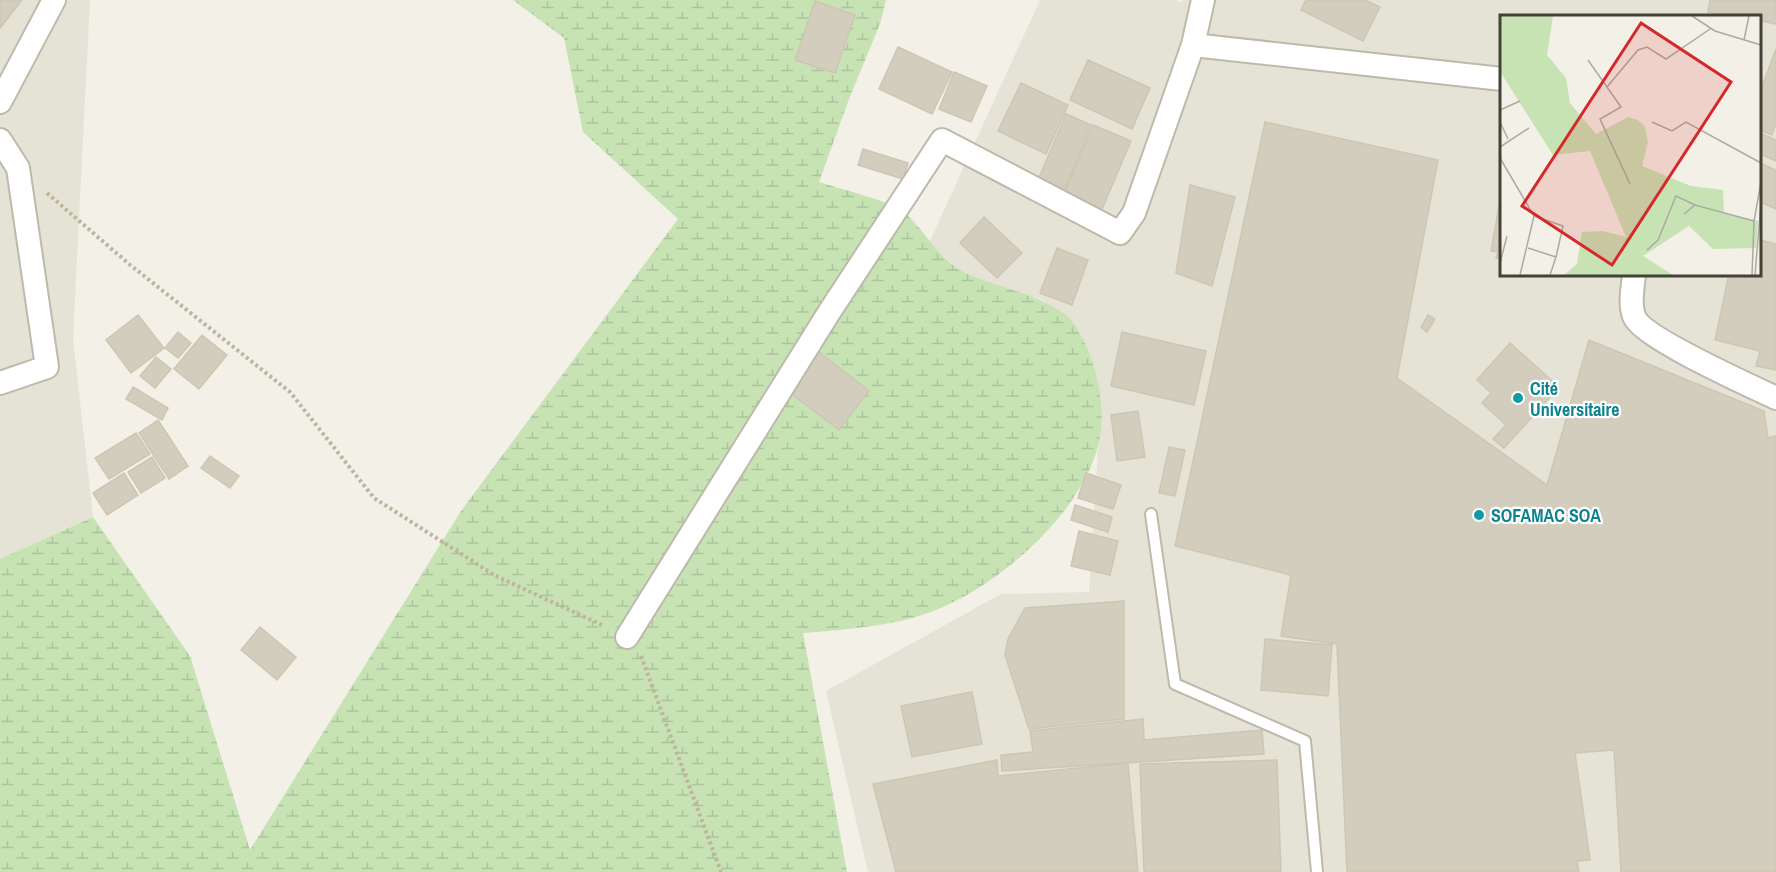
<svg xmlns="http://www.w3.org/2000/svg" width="1776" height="872" font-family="'Archivo Narrow',sans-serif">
<defs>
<pattern id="wetland-marsh" width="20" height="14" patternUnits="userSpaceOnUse" patternTransform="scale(1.5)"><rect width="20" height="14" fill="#c7e3b4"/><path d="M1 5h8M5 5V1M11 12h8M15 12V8" fill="none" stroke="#acc49b"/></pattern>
</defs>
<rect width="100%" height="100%" fill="#f2f0e7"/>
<path fill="#e5e3d6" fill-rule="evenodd" d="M0,0H90L73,339L93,517L0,559Z
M1040,0H1176L1182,3L1183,0H1776V872H868L826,691L1001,594L1089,592L1101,403L1092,362L1074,323L1042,300L1000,287L959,270L929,243ZM1502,16H1760V274H1502Z"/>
<path fill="url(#wetland-marsh)" d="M513,0H886L880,24L849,99L819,182C837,188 889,201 901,210C922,225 937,258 962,271C992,287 1057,297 1075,325C1096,358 1108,408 1098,446C1080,516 994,590 928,613C893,626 841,630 803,633L847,872H0V559L93,517L190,656L250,850L461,511L678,219L583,132L564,38Z"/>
<path fill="#d3cdbe" stroke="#cdc6b2" stroke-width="1.5" d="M0,0H22L0,28Z
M1306,0H1365L1380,7L1363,41L1301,10Z
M1710,0H1776V24L1760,21V16H1732L1708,12Z
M815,1L855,15L835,73L795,60Z
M898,47L952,72L932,114L879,89Z
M1776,49V123L1772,135L1760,130V92Z
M1088,60L1150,88L1132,129L1070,100Z
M954,72L987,86L971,122L939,109Z
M1021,83L1068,105L1046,154L998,131Z
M1066,114L1091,125L1061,198L1035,187Z
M1265,122L1438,160L1397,378L1547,485L1589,340L1764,411L1768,438L1776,436V872H1621L1614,750L1575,753L1590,860L1577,861L1579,872H1347L1337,644L1281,636L1291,575L1175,546Z
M1093,125L1131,141L1100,214L1063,197Z
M1760,133L1776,140V161L1760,154Z
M863,149L908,163L903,179L858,165Z
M1760,163L1776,170V209L1760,202Z
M1190,185L1235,197L1212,286L1176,273Z
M1501,195H1502V259L1496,258L1498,252L1491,251Z
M984,217L1022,253L997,278L960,243Z
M1760,240L1776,244V370L1756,366L1760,351L1715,340L1729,274H1760Z
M1057,248L1088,260L1072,305L1040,293Z
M138,315L164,348L131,373L106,340Z
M1428,315L1435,319L1427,332L1421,327Z
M178,332L191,343L178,358L165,348Z
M1122,332L1206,351L1194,405L1111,386Z
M202,335L227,355L199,389L174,369Z
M1510,343L1559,387L1504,448L1493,439L1506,425L1482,403L1491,393L1477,380Z
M819,352L869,391L839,430L789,392Z
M156,357L171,369L155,388L140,376Z
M133,387L168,408L162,420L126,399Z
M1138,411L1145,457L1117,461L1111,415Z
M158,420L188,466L169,479L139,433Z
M136,433L150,454L109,479L95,458Z
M1169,447L1185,450L1175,496L1159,493Z
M210,456L239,476L230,488L201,468Z
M152,457L165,478L141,493L128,472Z
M124,473L138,495L107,515L93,493Z
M1086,473L1121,485L1113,509L1078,498Z
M1075,505L1112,517L1108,532L1071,520Z
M1079,531L1118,541L1110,575L1071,566Z
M1124,601V719L1029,729L1005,655L1008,639L1025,608Z
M260,627L296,657L277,680L241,650Z
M1265,639L1332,645L1328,696L1261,690Z
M972,692L982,744L912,757L901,706Z
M1143,719L1144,740L1262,730L1264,754L1002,771L1001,755L1033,752L1030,731Z
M997,760L998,776L1128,763L1138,872H896L873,784Z
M1277,760L1281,872H1144L1140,764Z"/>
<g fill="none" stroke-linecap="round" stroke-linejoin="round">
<defs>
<path id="lane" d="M1151,514L1175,684L1305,741L1317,872"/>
<path id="street" d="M1193,45L1502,79
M0,102L54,0
M0,140L18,168L47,367L0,383
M1634,274C1633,287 1629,303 1634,316C1641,337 1751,386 1776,398
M627,637L828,314L942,140L1120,233L1134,213L1193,45L1203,0"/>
</defs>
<use href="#lane" stroke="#bdb9ab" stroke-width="14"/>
<use href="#street" stroke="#bdb9ab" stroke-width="26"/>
<path stroke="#bdb69d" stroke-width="4" stroke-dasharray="3 3" stroke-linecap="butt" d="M47,193L129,264L290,392L374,498L494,575L604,626
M641,656L721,872"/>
<use href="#lane" stroke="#fff" stroke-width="10"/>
<use href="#street" stroke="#fff" stroke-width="22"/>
</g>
<g fill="#0f9aa8" stroke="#fff" stroke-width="2">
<circle cx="1518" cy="398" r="6"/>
<circle cx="1479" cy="515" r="6"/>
</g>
<g text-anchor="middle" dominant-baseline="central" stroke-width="4.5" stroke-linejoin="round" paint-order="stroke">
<g font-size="18" font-weight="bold" fill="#0d838f" stroke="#fff" text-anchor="start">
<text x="1530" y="388">Cité<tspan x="1530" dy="21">Universitaire</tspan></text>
<text x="1491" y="515">SOFAMAC SOA</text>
</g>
</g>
<g transform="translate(1500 15)">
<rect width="261" height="261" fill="#f2f0e7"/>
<path d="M0,1H53L47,40L66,63L70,88L96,119L128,102L138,105L145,112L148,127L142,151L191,171L223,175L224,198L258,206L256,233L213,234L189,211L143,241L173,260H64L77,249L82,217L103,216L126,222L90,136L53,140L1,58Z" fill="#c7e3b4"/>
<path fill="none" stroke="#acaaa1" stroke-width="1.5" d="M192,1L215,16L261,30M244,25L249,1M88,45L121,92L100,104L130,169M107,72L138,35L147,32L166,44L210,14M0,95L20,86M0,107L8,124M152,107L172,116L186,107L261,148M0,132L29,113M0,143L34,201L20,260M184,199L195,190L254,206M34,201L63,211L56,242M28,233L56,242L50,260M147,235L158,225L176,181L195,190M0,248L7,221M252,260L254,206L261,167M255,260L261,188"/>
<path fill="#d62828" fill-opacity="0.15" stroke="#d62828" stroke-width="3" d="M141,8L231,67L112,250L22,191Z"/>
<rect width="261" height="261" fill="none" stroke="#444137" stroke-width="3"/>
</g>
</svg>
